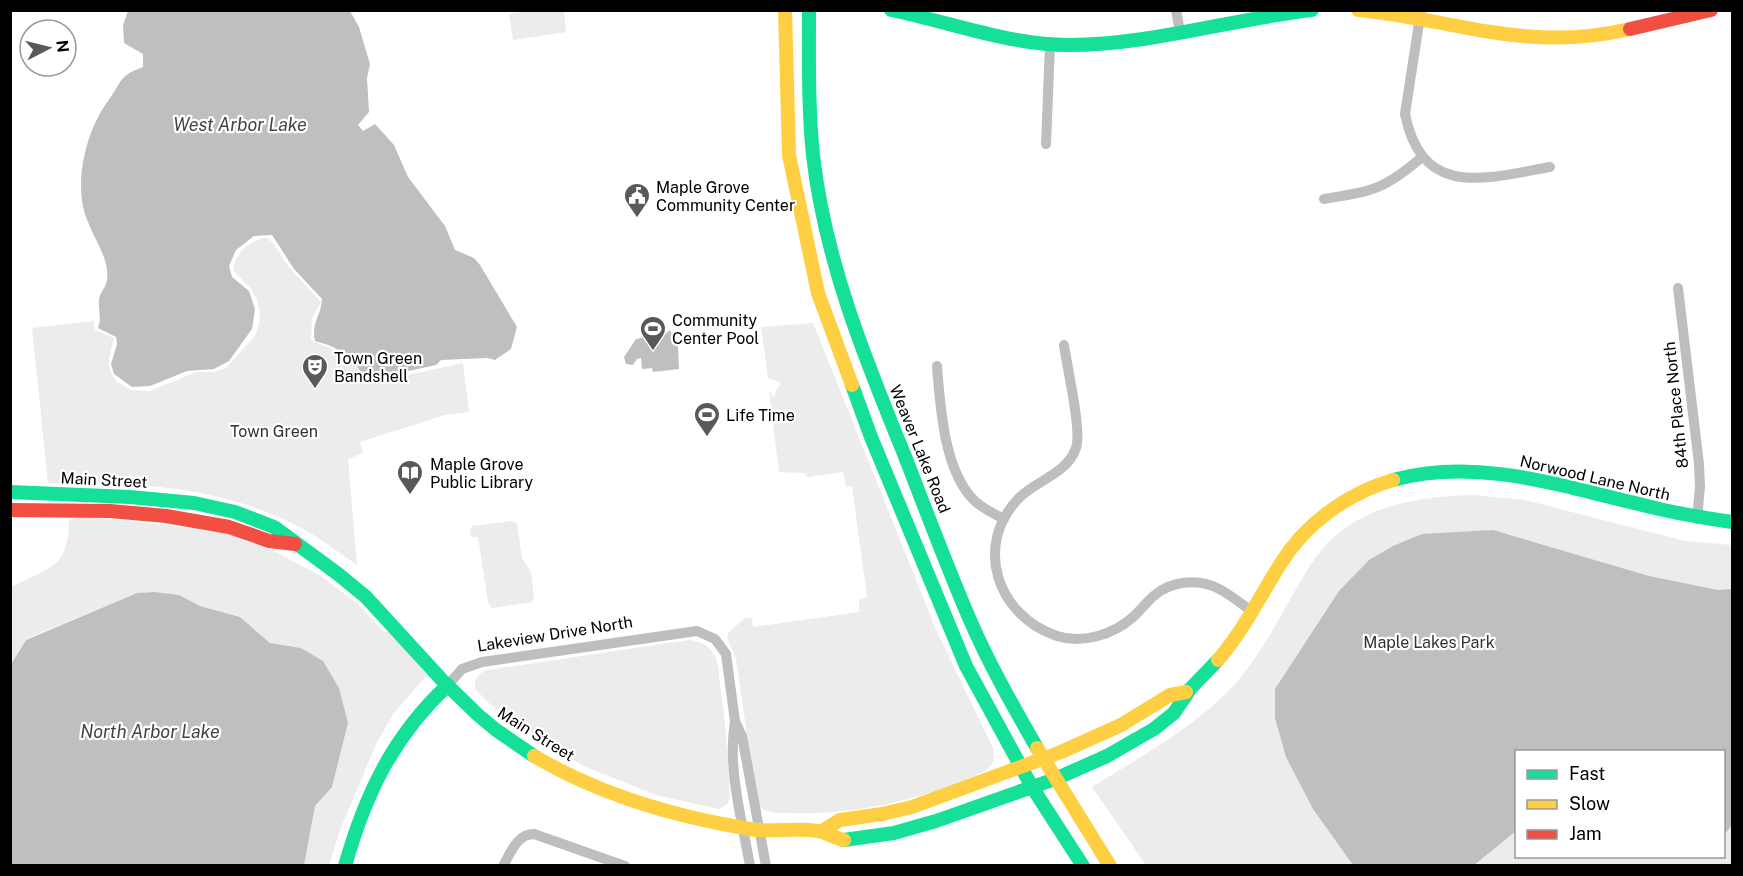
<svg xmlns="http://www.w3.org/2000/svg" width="1743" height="876" font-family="'Public Sans',sans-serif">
<rect width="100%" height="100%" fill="#fff"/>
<path fill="#ececec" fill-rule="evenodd" d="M536,10L564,11L566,32L513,40L509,14Z
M261,238H268L273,243L289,267L321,302L312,318L311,340L344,354L368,380H384L463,363L469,412L445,415L360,442L363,453L348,459L357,565C338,552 319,537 299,527C221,486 134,482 48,483L32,328L94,321L95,330L114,338L109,359L110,371L117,382L132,390L150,391L196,372H215L227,367L255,336L259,324L260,313L257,300L251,289L233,270C235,254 247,244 261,238Z
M813,323L937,632L993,748C995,759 994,764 985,771C929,798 853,816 791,813C781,813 769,814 760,807L752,770L736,659L727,638L729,632L745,618H752L753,627L859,612V600L867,597L852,486L846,487L843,472L807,477L805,473L779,472L769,392L770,391L774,398L776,390L781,384L779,382L768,378L761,327Z
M1474,495L1525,500L1685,541L1732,545V865H1146L1092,787C1135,760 1181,735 1219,700C1259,664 1280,614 1308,569C1345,508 1408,497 1474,495ZM1516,752H1724V856H1516Z
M79,516L191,528L211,532L218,530L237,535L241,540L270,549L321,576L358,604L384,632H391L427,675L394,713L377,742L340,830L329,865L304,866L305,857L315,806L332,787L348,723L301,648L270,643L240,617L200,606L179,595L155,592L137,593L26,639L11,664V587C49,567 68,570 69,520Z
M511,521L517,523L522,558L531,572L534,598L532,602L492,608L488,602L478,537H471L470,532L472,526Z
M689,640C699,641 707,644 713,653C719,661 719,674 720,685C726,722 728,760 730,798L727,804L719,809L656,795L586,767L530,735L491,705L475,689C474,680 478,673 487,670Z"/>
<path fill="#bfbfbf" d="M128,11H350L359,27L370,64L367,78L369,112L358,125L363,131L375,124L394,145L408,177L445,226L455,250L474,258L480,265L517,327L511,349L495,360L488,358L441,360L436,365L381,377L365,378C352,357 339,347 315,341C311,321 321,317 322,299L294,269L272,235L254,236L236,250L229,266L232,277L249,291L255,309L252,329L229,361L214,369L187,371L150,386L132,387L114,374L111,364L117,344L116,337L98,328C102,318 98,310 99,300C101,288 109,288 107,270C105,252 91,233 85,214C74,180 87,129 108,101C122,82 118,76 143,67V54L124,43L123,25Z
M670,330L678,346L679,369L653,372L652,368L642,369L641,358L637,359L633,365L626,364L624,357L636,339L646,337L654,344Z
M1493,530L1649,576L1718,590L1732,589V825L1724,835V752H1516V831L1474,865H1353L1313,809L1286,757L1275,718V689L1339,591L1369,560L1393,546L1422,534Z
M155,592L179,595L200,606L240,617L270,643L301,648L323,661L339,688L348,723L332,787L315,806L304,865H11V664L26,640L137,593Z"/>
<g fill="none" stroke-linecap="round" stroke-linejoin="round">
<path stroke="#bebebe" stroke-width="10" d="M1176,10L1180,32
M1421,10L1405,114C1422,200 1487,178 1550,167
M1046,144L1050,45
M1324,199C1372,191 1384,190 1422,157
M1678,288L1699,464L1700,487L1697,519
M1064,345C1067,367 1082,431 1076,448C1067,474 1037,480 1019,498C973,545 997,616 1057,636C1082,644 1113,635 1133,617C1141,610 1147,601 1155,595C1171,581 1196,579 1215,587C1229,593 1241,604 1253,612
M937,366C940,405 944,474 976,502C984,509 994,514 1004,519
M448,685L462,669L482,662L697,631L715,639L726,654L735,721
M503,866C511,852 517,834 534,834L625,866
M750,866C742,820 727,767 735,721L742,736L766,866"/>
<path stroke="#16e098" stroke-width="14" d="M809,10C809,58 808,107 813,155C825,262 866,361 906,459C927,513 947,567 970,620C989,664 1013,706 1037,748
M891,10C950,22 1008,45 1069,45C1151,45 1231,19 1312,10
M852,385L871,437L966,666L1032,787L1083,866
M1393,480C1479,456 1568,488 1651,507C1678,514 1705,518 1732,522
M10,492L130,497L194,503L235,512L274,527L338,574L366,597L442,680L477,714L496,730L534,756
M844,840L894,833L936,821L1055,779L1107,756L1154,729L1174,713L1190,689L1218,660
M345,866C365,795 393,736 448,685"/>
<path stroke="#ffcf43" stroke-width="14" d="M785,10L789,155L818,293L852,385
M1358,10C1418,15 1477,34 1537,37C1568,39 1599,36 1630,29
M1218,660C1244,630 1260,596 1281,563C1306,523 1348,493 1393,480
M1037,748L1110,866
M534,756C598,794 676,817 750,829C772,833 796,827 818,831C827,833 835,838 844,840
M822,831L840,820L882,814L912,807L1061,752L1121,725L1170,695L1186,692"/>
<path stroke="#f24e42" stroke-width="14" d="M1630,29L1711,10
M10,510L110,511L166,516L229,527L269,541L295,544"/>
</g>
<defs>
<symbol id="civic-pin" viewBox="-11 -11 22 30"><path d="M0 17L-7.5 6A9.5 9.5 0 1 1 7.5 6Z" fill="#595959" stroke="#fff"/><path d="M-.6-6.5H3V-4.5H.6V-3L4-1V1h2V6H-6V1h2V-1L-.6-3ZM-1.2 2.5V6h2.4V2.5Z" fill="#fff"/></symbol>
<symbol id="stadium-pin" viewBox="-11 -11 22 30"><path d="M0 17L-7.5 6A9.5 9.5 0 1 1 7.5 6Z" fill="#595959" stroke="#fff"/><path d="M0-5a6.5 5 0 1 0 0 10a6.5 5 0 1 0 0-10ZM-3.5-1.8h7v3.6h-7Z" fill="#fff"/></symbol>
<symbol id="theatre-pin" viewBox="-11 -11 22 30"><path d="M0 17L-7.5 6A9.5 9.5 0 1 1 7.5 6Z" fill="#595959" stroke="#fff"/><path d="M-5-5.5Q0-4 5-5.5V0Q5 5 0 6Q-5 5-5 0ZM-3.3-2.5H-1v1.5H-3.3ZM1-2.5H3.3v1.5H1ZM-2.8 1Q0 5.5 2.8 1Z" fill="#fff"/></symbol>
<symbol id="library-pin" viewBox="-11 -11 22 30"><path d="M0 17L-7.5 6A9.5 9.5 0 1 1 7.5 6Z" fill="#595959" stroke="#fff"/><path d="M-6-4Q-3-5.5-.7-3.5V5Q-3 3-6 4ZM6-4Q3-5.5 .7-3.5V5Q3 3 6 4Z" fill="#fff"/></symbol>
</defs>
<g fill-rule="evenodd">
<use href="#civic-pin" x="622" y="181" width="30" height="40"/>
<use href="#stadium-pin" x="638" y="314" width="30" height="40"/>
<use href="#theatre-pin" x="300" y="352" width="30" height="40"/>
<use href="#stadium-pin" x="692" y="400" width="30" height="40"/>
<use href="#library-pin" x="395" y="458" width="30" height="40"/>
</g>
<g text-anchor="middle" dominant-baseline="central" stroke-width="4.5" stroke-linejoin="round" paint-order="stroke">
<g font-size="16" fill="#000" stroke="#fff" text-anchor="start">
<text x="656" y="187">Maple Grove<tspan x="656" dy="18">Community Center</tspan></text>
<text x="672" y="320">Community<tspan x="672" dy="18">Center Pool</tspan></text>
<text x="334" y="358">Town Green<tspan x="334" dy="18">Bandshell</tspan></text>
<text x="726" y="415">Life Time</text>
<text x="430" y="464">Maple Grove<tspan x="430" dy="18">Public Library</tspan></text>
</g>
<g font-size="16" fill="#000" stroke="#fff">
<text transform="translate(1676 405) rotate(-96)">84th Place North</text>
<text transform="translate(920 449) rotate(68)">Weaver Lake Road</text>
<text transform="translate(1595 478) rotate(13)">Norwood Lane North</text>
<text transform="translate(104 480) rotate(3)">Main Street</text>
<text transform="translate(555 634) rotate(-9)">Lakeview Drive North</text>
<text transform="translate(536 734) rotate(32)">Main Street</text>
</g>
<g font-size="16" fill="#333" stroke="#fff">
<text x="274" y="431">Town Green</text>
<text x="1429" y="642">Maple Lakes Park</text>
</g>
<g font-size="18" font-style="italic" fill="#444" stroke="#fff">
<text x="240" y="124">West Arbor Lake</text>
<text x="150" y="731">North Arbor Lake</text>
</g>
</g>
<rect width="1743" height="876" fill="none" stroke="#000000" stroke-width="24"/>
<rect x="1515" y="750" width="210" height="108" fill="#ffffff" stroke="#999999" stroke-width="1.5"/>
<rect x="1527" y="770" width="30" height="9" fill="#16e098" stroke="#999999" stroke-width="1.5"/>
<text x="1569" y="780" font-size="18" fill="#000000">Fast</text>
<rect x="1527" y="800" width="30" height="9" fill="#ffcf43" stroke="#999999" stroke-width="1.5"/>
<text x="1569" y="810" font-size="18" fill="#000000">Slow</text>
<rect x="1527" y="830" width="30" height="9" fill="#f24e42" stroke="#999999" stroke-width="1.5"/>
<text x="1569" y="840" font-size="18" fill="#000000">Jam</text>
<g transform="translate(48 48) rotate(83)"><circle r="28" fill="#ffffff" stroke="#999999" stroke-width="1.5"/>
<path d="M0-4.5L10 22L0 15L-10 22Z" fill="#595959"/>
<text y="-9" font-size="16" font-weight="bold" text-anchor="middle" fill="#000000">N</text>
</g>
</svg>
